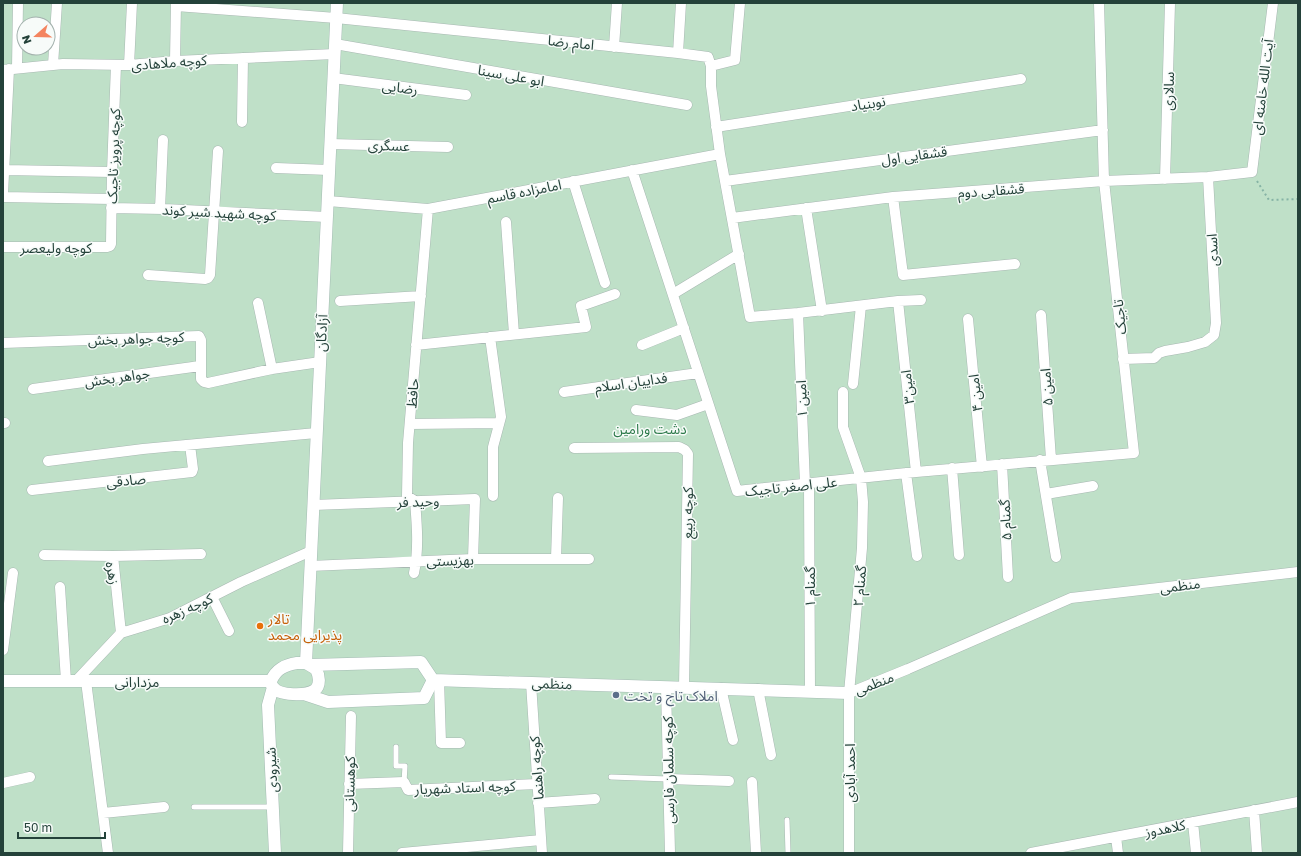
<svg xmlns="http://www.w3.org/2000/svg" width="1301" height="856" font-family="'Golos Text','Noto Sans Arabic',sans-serif">
<rect width="100%" height="100%" fill="#e6efeb"/>
<path fill="#bfe0c8" fill-rule="evenodd" d="M3,3H1298V853H3ZM24,24H48V48H24Z"/>
<g fill="none" stroke-linecap="round" stroke-linejoin="round">
<defs>
<path id="lane" d="M396,747V766H405L404,782
M611,777L668,779
M194,807H272
M787,820L788,853"/>
<path id="street" d="M176,6L336,18L678,53L708,57L711,66V86L720,154L750,317L798,313L898,301L921,300
M335,44L687,105
M614,47L617,3
M678,53L681,3
M175,61L176,3
M53,65L57,3
M129,65L132,3
M711,66L735,60L740,3
M17,68L18,3
M9,69L3,194L4,197L112,199
M3,70L63,64L129,65L175,61L335,54
M333,78L466,95
M242,122L243,58
M716,127L1021,79
M330,144L448,147
M276,168L329,170
M5,170L112,172
M632,170L737,491L916,472L1134,453L1104,181L1099,3
M1165,179L1170,3
M573,181L605,283
M725,181L1103,130
M893,197L903,275L1015,264
M328,201L428,209L720,154
M111,208L164,209L327,217
M806,208L822,311
M160,209L163,140
M732,218L893,197L1104,181L1208,177L1252,172L1273,3
M506,222L514,334
M3,247H107L110,246L111,244L112,172L116,65
M148,275L205,279L208,278L210,275L218,151
M673,294L739,254
M340,301L421,296
M898,301L916,472
M258,303L272,369
M798,313L805,484
M1041,315L1051,459
M968,319L982,467
M490,337L501,417L493,447V496
M3,343L199,336L201,340V379L204,382L208,383L272,369L320,362
M416,345L586,327L581,306L615,294
M642,345L684,328
M1123,359L1154,358L1159,353L1165,351L1188,347L1205,342L1214,335L1216,323L1208,177
M853,384L861,306
M33,389L200,366
M564,392L698,373
M843,392V427L861,478L863,502L862,548L849,693V853
M636,410L677,415L708,404
M3,423H5
M410,424L499,423
M574,448L679,447L685,450L688,454L684,687
M1040,460L1056,557
M48,461L143,449L316,433
M1002,464L1008,577
M952,468L959,555
M906,473L917,556
M809,484L810,691
M32,490L192,472L193,469L190,445
M1046,494L1093,486
M313,505L475,499L473,559
M44,555L113,556L121,633
M113,556L201,554
M556,559L558,498
M310,566L473,559H589
M414,573C419,550 417,525 415,501L407,496L408,443L428,209
M60,587L66,681
M212,597L229,631
M3,650L13,573
M439,680L441,743H460
M76,681L121,633L170,618L241,582L311,551
M86,681L108,853
M531,683L542,853
M666,687L670,853
M721,688L733,740
M758,689L771,755
M849,693L908,669L1071,598L1298,572
M668,779L729,781
M752,782L756,853
M3,783L30,777
M349,784L404,782L408,790L537,784
M538,803L595,799
M1254,810L1257,853
M103,813L164,807
M1193,822L1196,853
M1116,837L1118,853
M348,853L351,716
M402,853L541,840
M1031,853L1298,802"/>
<path id="secondary" d="M297,663H306L316,669C319,675 321,685 315,690C306,696 279,696 273,687C271,685 271,683 271,681C276,669 285,665 297,663Z
M306,663L337,3
M433,680L849,693
M3,681H271
M273,687L268,705L275,853
M304,694L328,702L424,698L433,680L421,662L310,665"/>
</defs>
<use href="#lane" stroke="#a8b8b2" stroke-width="6"/>
<use href="#street" stroke="#a8b8b2" stroke-width="11"/>
<use href="#secondary" stroke="#a4bbb3" stroke-width="13"/>
<path stroke="#86b3a5" stroke-width="2" stroke-dasharray="2 3" stroke-linecap="butt" d="M1257,181L1269,200L1298,199"/>
<use href="#lane" stroke="#fff" stroke-width="5"/>
<use href="#street" stroke="#fff" stroke-width="10"/>
<use href="#secondary" stroke="#fff" stroke-width="12"/>
</g>
<circle fill="#e8710a" stroke="#f7fbf9" stroke-width="1.5" cx="260" cy="626" r="4"/>
<circle fill="#5c6f8a" stroke="#f7fbf9" stroke-width="1.5" cx="616" cy="695" r="4"/>
<g text-anchor="middle" dominant-baseline="central" stroke-width="3" stroke-linejoin="round" paint-order="stroke">
<g font-size="14" fill="#24423a" stroke="#f7fbf9">
<text transform="translate(571 42) rotate(6)">امام رضا</text>
<text transform="translate(169 62) rotate(-4)">کوچه ملاهادی</text>
<text transform="translate(511 75) rotate(10)">ابو علی سینا</text>
<text transform="translate(400 87) rotate(7)">رضایی</text>
<text transform="translate(1262 87) rotate(-83)">آیت الله خامنه ای</text>
<text transform="translate(1168 91) rotate(-88)">سالاری</text>
<text transform="translate(868 103) rotate(-9)">نوبنیاد</text>
<text transform="translate(389 145) rotate(2)">عسگری</text>
<text transform="translate(914 155) rotate(-8)">قشقایی اول</text>
<text transform="translate(113 156) rotate(-88)">کوچه پرویز تاجیک</text>
<text transform="translate(991 190) rotate(-4)">قشقایی دوم</text>
<text transform="translate(524 191) rotate(-11)">امامزاده قاسم</text>
<text transform="translate(219 212) rotate(3)">کوچه شهید شیر کوند</text>
<text x="56" y="247">کوچه ولیعصر</text>
<text transform="translate(1212 250) rotate(-93)">اسدی</text>
<text transform="translate(1119 317) rotate(-96)">تاجیک</text>
<text transform="translate(321 333) rotate(-87)">آزادگان</text>
<text transform="translate(136 338) rotate(-2)">کوچه جواهر بخش</text>
<text transform="translate(117 377) rotate(-8)">جواهر بخش</text>
<text transform="translate(631 382) rotate(-8)">فداییان اسلام</text>
<text transform="translate(907 387) rotate(-96)">امین۳</text>
<text transform="translate(1046 387) rotate(-94)">امین ۵</text>
<text transform="translate(412 393) rotate(-85)">حافظ</text>
<text transform="translate(975 393) rotate(-96)">امین ۴</text>
<text transform="translate(801 399) rotate(-92)">امین ۱</text>
<text transform="translate(126 480) rotate(-6)">صادقی</text>
<text transform="translate(791 486) rotate(-6)">علی اصغر تاجیک</text>
<text transform="translate(418 501) rotate(-2)">وحید فر</text>
<text transform="translate(687 513) rotate(-89)">کوچه ربیع</text>
<text transform="translate(1005 520) rotate(-93)">گمنام ۵</text>
<text transform="translate(450 560) rotate(-2)">بهزیستی</text>
<text transform="translate(113 573) rotate(80)">زهره</text>
<text transform="translate(1180 585) rotate(-7)">منظمی</text>
<text transform="translate(859 586) rotate(-85)">گمنام ۲</text>
<text transform="translate(809 587) rotate(-90)">گمنام ۱</text>
<text transform="translate(187 608) rotate(-24)">کوچه زهره</text>
<text x="137" y="681">مزدارانی</text>
<text transform="translate(552 683) rotate(2)">منظمی</text>
<text transform="translate(874 683) rotate(-21)">منظمی</text>
<text transform="translate(536 768) rotate(-94)">کوچه راهنما</text>
<text transform="translate(271 770) rotate(-93)">شیرودی</text>
<text transform="translate(668 770) rotate(-91)">کوچه سلمان فارسی</text>
<text transform="translate(849 773) rotate(-90)">احمد آبادی</text>
<text transform="translate(349 784) rotate(-89)">کوهستانی</text>
<text transform="translate(465 787) rotate(-2)">کوچه استاد شهریار</text>
<text transform="translate(1165 828) rotate(-11)">کلاهدوز</text>
</g>
<g font-size="14" fill="#2d7a4b" stroke="#f7fbf9">
<text x="650" y="428">دشت ورامین</text>
</g>
<g font-size="14" fill="#c56008" stroke="#f7fbf9" text-anchor="start">
<text x="268" y="618">تالار<tspan x="268" dy="16">پذیرایی محمد</tspan></text>
</g>
<g font-size="14" fill="#4e5e75" stroke="#f7fbf9" text-anchor="start">
<text x="624" y="695">املاک تاج و تخت</text>
</g>
</g>
<rect width="1301" height="856" fill="none" stroke="#24423a" stroke-width="8"/>
<g transform="translate(36 36) rotate(250)"><circle r="19" fill="#f7fbf9" stroke="#a3b1ad"/>
<path d="M0-3L7 15L0 10L-7 15Z" fill="#f4845f"/>
<text y="-6" font-size="11" font-weight="bold" text-anchor="middle" fill="#24423a">N</text>
</g>
<path d="M18 832v6h87v-6" fill="none" stroke="#24423a" stroke-width="2"/>
<text x="24" y="832" font-size="12" fill="#24423a" stroke="#f7fbf9" stroke-width="3" paint-order="stroke">50 m</text>
</svg>
